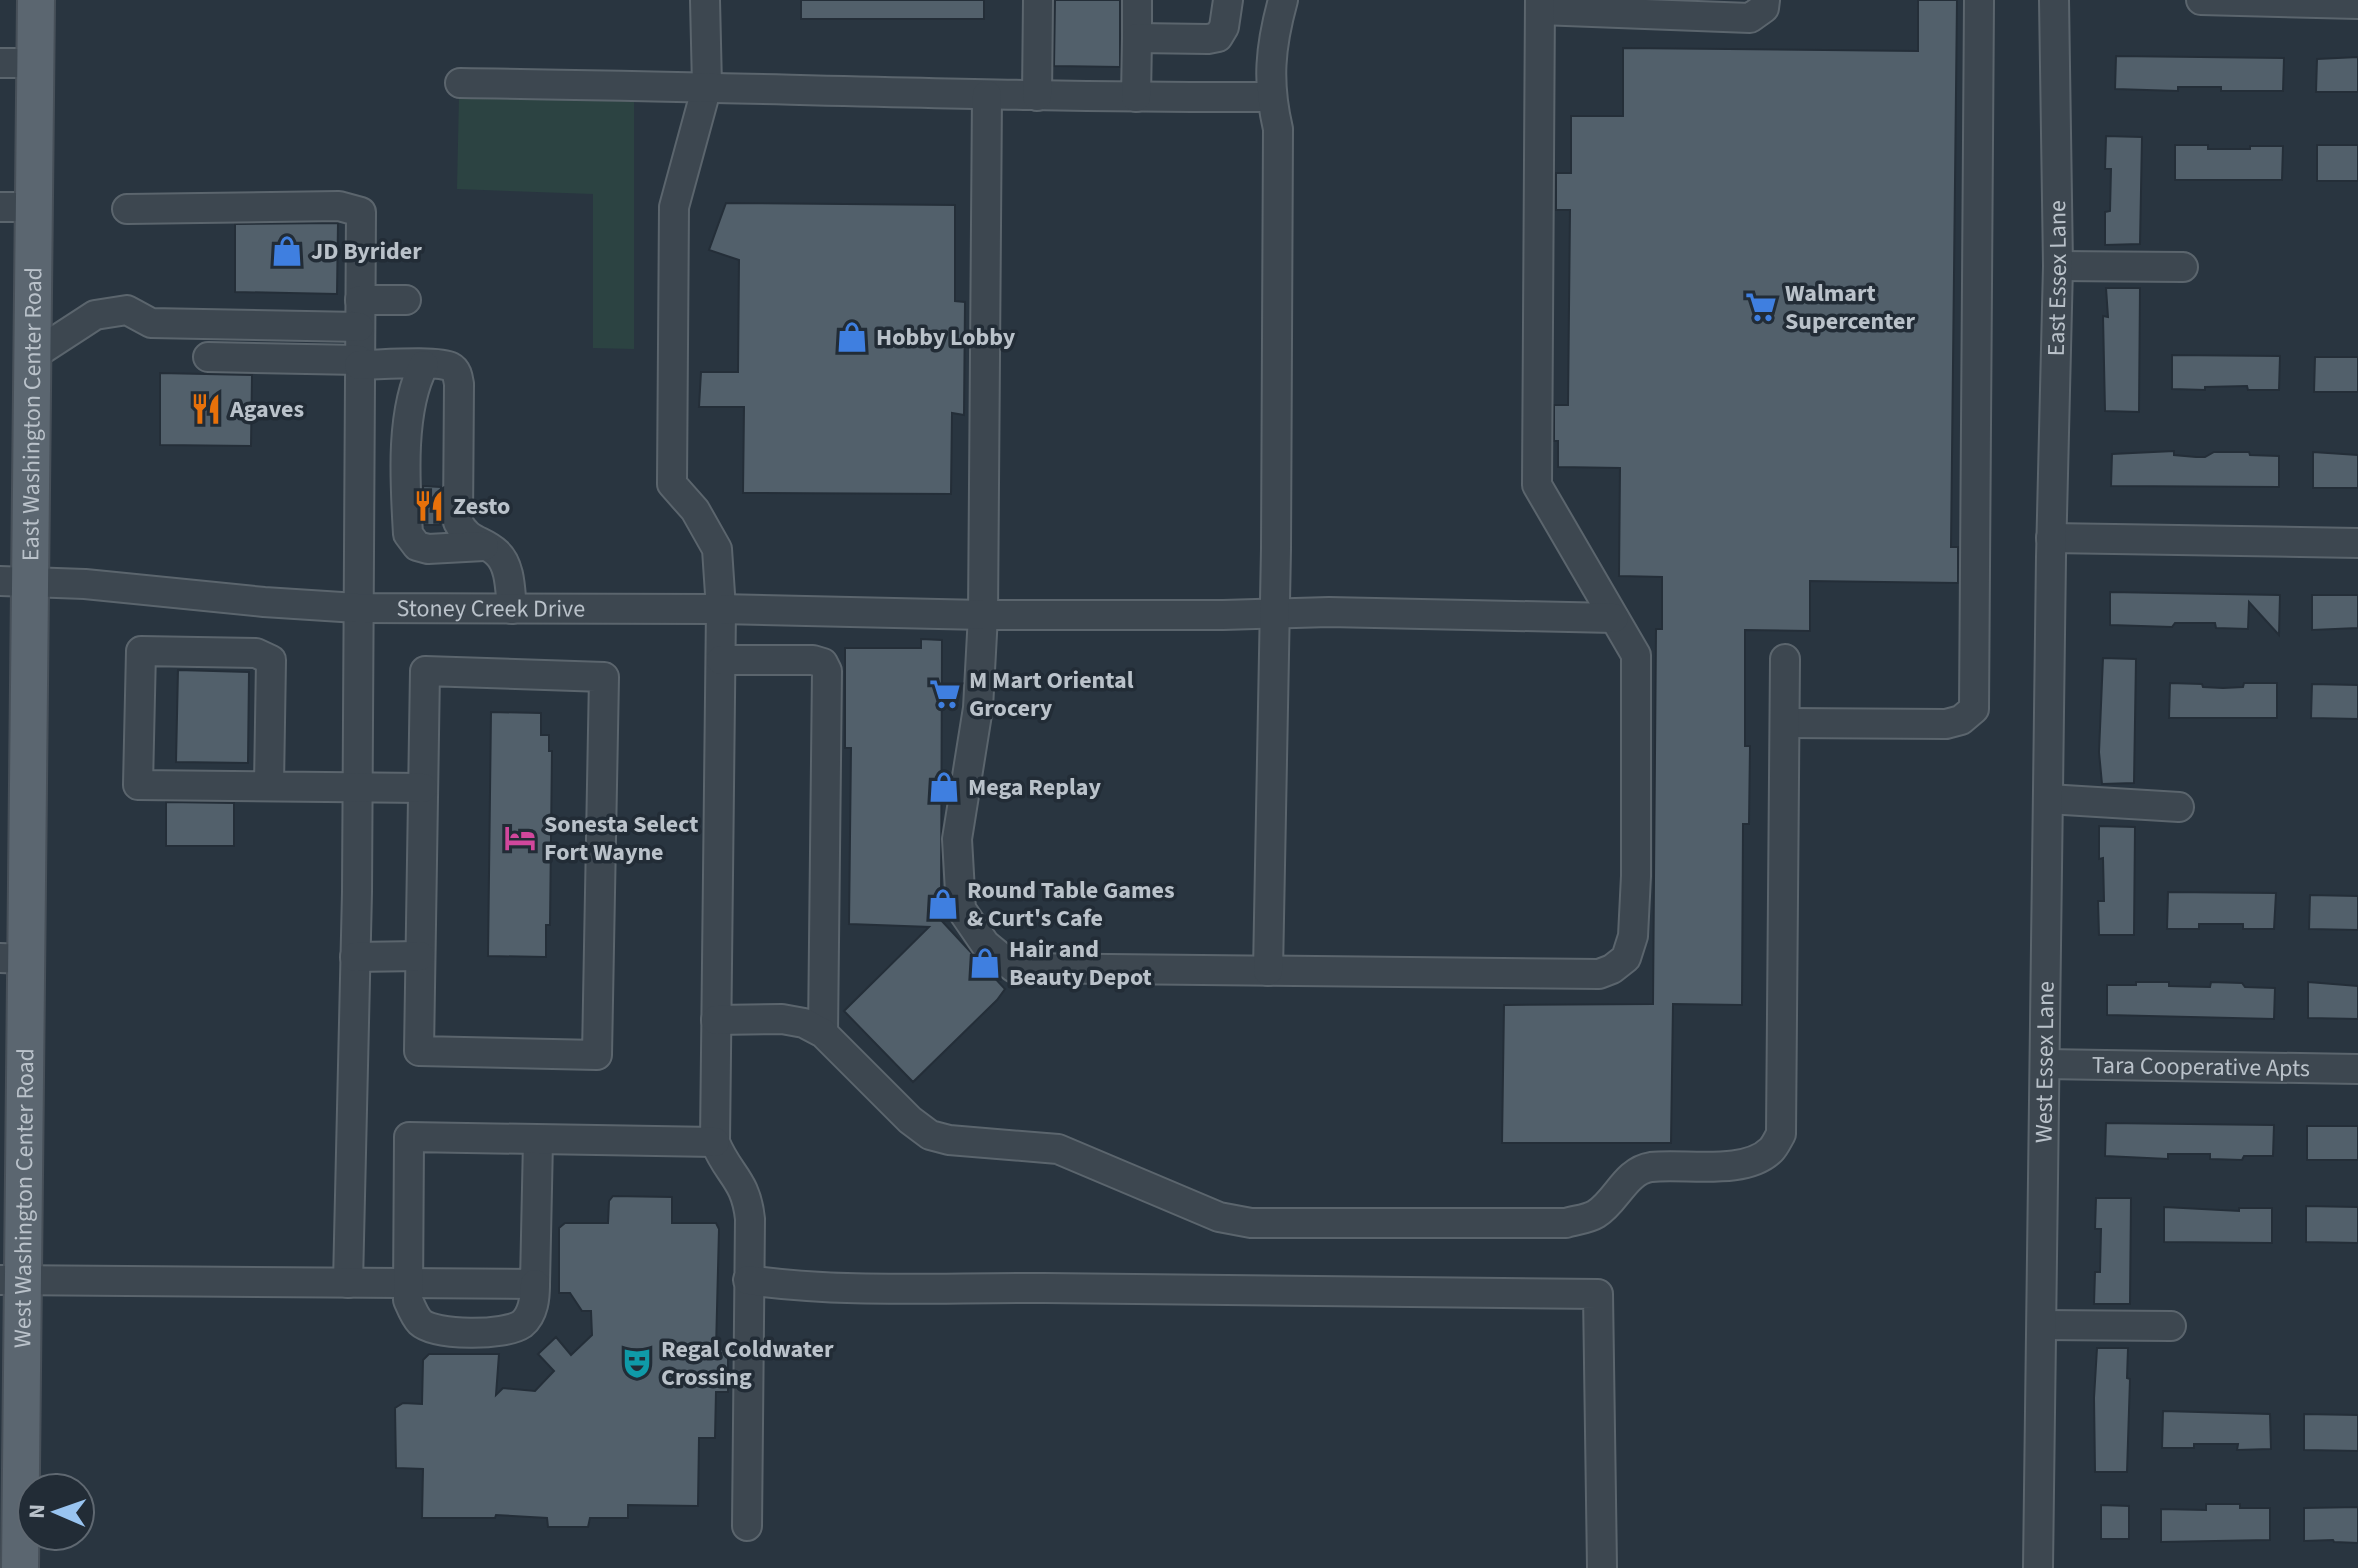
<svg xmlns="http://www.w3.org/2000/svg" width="2358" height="1568" font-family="'Source Sans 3',sans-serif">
<rect width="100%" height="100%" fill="#293540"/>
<path fill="#2c4342" d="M634,92V349L593,348V194L457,189L459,96Z"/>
<path fill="#52606b" stroke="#242e38" stroke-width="2" d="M801,0H984V19H801Z
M1055,0H1120V67L1054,66Z
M1918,0H1957L1951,547H1958V583L1810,581V631L1745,630V746H1750L1749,824H1743L1742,1005L1673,1004L1671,1143H1502L1504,1005L1653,1004L1656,629H1662V577L1619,576L1620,468L1558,467V441H1554V405H1568L1570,210H1556V173H1571V116H1623V48L1918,51Z
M2116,56L2284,58L2283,91H2221V87H2178V91L2115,89Z
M2358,57V92H2316L2317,59Z
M2106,136L2142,137L2140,244L2105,245V212L2110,211L2111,169H2105Z
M2175,145H2208V149H2250V146H2283L2282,180H2175Z
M2317,145H2358V181H2317Z
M726,203L955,205V301L965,302L964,415L952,413L951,494L743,493L744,407H699L701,372H738L739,260L709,250Z
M338,223L337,294L235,292V224Z
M2106,288H2140L2139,412L2105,411L2103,316L2108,317Z
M2172,355L2280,356L2279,390H2248L2247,386L2205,387V390L2172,389Z
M2315,357H2358V392H2314Z
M160,373L252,375L251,446L160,445Z
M2174,451V455L2196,457H2205L2214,452H2249L2250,455L2279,456V487L2111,486L2112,454Z
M2313,452L2358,455V488H2313Z
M423,486L441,487L440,525H424Z
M2110,592L2280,595L2279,635L2249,602L2248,629L2216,628L2215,623H2175L2172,627L2110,625Z
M2312,595H2358V628L2312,630Z
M921,639L942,640L941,920L1005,989L997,1000L913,1082L844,1011L929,927L849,924L851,748H845V648H921Z
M2103,658L2136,659L2134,783L2102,784L2099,752Z
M178,670L249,672L248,763L176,762Z
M2170,683L2202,684L2203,687L2223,688L2243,687L2244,683H2277V718H2169Z
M2312,684L2358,685V719L2311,718Z
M491,712L541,713V735H549V751H552L550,925H546V957L488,956Z
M166,802L234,803V846H166Z
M2099,826L2135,827L2134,935H2099L2098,901H2104L2103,858L2099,859Z
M2168,892L2276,893L2274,929H2243V924H2199V929H2167Z
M2310,895L2358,896V930L2309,929Z
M2136,982H2169V986L2210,987L2211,982L2242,983L2245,987L2275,988L2274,1019L2107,1015V985H2136Z
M2308,982L2358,986V1019L2308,1018Z
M2106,1123L2274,1125L2273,1156H2244L2242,1160L2210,1159V1154H2168V1159L2105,1156Z
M2307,1126H2358V1160H2307Z
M613,1196L672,1197V1223H716L719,1229L716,1349L728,1350V1392H716L715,1438H699L698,1506L628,1505V1518H590L588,1527H548L547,1518L496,1515L495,1518H422L423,1469L396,1468L395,1408L403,1403L422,1404L423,1360L429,1354H499L496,1395L503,1388L535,1391L554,1371L538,1354L556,1337L571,1355L592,1335L591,1311H582L570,1293H559V1228L565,1223H608L609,1201Z
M2096,1198H2131L2130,1304H2094L2095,1272H2100L2101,1229H2095Z
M2306,1206L2358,1207V1243L2306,1242Z
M2164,1207L2239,1211V1208H2272V1243L2164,1242Z
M2097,1348H2128L2127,1378L2130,1379L2127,1472H2095L2094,1398Z
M2163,1411L2270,1414L2271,1449L2237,1450L2238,1444H2194V1448H2162Z
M2304,1414L2358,1415V1451L2304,1450Z
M2206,1504H2240V1508H2270V1540L2161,1542V1509L2206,1510Z
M2101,1505L2129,1506V1539H2101Z
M2358,1507V1543L2334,1542L2333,1540L2304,1541V1508Z"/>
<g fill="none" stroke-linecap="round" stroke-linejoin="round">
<defs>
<g id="minor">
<path d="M705,0L707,86L674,207L672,484L695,510L717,549L721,609L715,1142C728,1175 746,1179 750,1219L747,1526"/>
<path d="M2201,0L2358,4"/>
<path d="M1540,10L1750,18L1764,8L1765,0"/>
<path d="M1137,38V0"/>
<path d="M0,63H35"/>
<path d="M460,83C730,86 1000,98 1271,97"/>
<path d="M987,95L983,615L978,708L957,839L961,909L985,944L1014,968L1599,974L1612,969L1626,958L1633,936L1636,876V655L1537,485L1540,0"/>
<path d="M1037,96L1038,0"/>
<path d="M1136,97L1137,38L1208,39L1218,37L1224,27L1228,0"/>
<path d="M0,207H34"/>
<path d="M127,209L339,206L361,212L357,892L348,1283"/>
<path d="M2058,266L2183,267"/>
<path d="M360,300H406"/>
<path d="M32,356L95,315L127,310L151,323L359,327"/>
<path d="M208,357L359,360"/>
<path d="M359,365C377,365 437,360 451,367C457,370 458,378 459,384L458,522C469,543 482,539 497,553C511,566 510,591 512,609"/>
<path d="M424,365C400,410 405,483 408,534L417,546L428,549L484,546"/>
<path d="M2051,538L2358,543"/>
<path id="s1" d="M0,581L85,584L264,602L357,608L721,609L983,615H1223L1329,612L1614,618"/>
<path d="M721,660H813L823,663L827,671L823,1033"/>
<path d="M425,671L604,677L597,1055L419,1051Z"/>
<path d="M1786,723L1946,724L1961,720L1974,709L1979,0"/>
<path d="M269,785L271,660L256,653L141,651L138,785L423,788"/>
<path d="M2048,799L2179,807"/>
<path d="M355,957L420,956"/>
<path d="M0,958L26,959"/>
<path d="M1268,971L1276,549L1278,129C1267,82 1270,47 1283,0"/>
<path d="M716,1020L782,1019L804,1023L823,1033L910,1120L930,1135L949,1140L1058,1149L1219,1217L1251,1223H1566C1576,1220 1588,1219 1596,1214C1617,1201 1625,1171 1651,1167C1685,1163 1745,1176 1771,1150C1775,1146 1778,1139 1781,1134L1785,659"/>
<path id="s2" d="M2045,1064L2358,1069"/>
<path d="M0,1280L535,1284L538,1140"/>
<path d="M748,1280C847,1294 946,1287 1045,1288C1230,1290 1414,1292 1598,1294L1602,1568"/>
<path d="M535,1284C535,1297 534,1314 522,1324C505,1336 435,1336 420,1322C415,1317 411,1307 408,1300L409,1137L715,1142"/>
<path d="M2042,1325L2171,1326"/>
<path id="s3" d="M2038,1568L2051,557L2058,266L2054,0"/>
</g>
<g id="major">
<path id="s4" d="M20,1568L36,0"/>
</g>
</defs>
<use href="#minor" stroke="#5b656d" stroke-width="32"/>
<use href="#major" stroke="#475059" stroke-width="40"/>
<use href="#minor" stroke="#3d4750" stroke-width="28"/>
<use href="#major" stroke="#5b6670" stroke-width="36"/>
</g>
<defs>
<symbol id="shop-bare" viewBox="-9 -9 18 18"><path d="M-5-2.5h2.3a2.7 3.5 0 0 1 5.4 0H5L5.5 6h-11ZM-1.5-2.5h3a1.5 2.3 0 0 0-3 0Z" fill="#3f7fe0" stroke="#222c36" stroke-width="2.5" paint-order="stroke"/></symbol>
<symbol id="supermarket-bare" viewBox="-9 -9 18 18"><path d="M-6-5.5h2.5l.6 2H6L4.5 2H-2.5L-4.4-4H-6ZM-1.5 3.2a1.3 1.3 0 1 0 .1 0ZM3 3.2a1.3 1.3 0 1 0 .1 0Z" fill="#3f7fe0" stroke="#222c36" stroke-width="2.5" paint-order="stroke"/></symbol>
<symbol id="restaurant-bare" viewBox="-9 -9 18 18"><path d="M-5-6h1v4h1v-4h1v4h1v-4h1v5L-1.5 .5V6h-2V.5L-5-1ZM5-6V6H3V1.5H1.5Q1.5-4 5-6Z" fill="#e8710a" stroke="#222c36" stroke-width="2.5" paint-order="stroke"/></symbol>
<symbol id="hotel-bare" viewBox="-9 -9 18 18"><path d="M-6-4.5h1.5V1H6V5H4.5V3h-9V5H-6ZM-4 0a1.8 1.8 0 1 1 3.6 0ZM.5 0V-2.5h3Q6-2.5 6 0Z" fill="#d1479c" stroke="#222c36" stroke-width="2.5" paint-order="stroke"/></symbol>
<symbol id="theatre-bare" viewBox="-9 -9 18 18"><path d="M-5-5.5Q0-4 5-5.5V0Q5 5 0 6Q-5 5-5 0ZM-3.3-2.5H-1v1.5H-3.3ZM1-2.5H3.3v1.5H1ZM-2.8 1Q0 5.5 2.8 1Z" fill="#0f9aa8" stroke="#222c36" stroke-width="2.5" paint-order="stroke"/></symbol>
</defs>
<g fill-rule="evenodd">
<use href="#shop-bare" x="265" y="229" width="44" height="44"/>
<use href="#supermarket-bare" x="1739" y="285" width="44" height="44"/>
<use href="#shop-bare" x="830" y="315" width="44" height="44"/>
<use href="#restaurant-bare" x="184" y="387" width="44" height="44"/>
<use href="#restaurant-bare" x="407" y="484" width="44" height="44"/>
<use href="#supermarket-bare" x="923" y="672" width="44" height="44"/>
<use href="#shop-bare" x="922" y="765" width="44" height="44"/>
<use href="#hotel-bare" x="498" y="816" width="44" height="44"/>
<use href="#shop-bare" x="921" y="882" width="44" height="44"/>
<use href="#shop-bare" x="963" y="941" width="44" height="44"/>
<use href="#theatre-bare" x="615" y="1341" width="44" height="44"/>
</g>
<g text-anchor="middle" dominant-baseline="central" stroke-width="7" stroke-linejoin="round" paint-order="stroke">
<g font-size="24" font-weight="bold" fill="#bac2ca" stroke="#222c36" text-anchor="start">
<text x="311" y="251">JD Byrider</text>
<text x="1785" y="293">Walmart<tspan x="1785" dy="28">Supercenter</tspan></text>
<text x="876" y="337">Hobby Lobby</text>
<text x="230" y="409">Agaves</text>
<text x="453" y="506">Zesto</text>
<text x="969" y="680">M Mart Oriental<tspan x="969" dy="28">Grocery</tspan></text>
<text x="968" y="787">Mega Replay</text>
<text x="544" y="824">Sonesta Select<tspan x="544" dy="28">Fort Wayne</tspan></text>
<text x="967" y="890">Round Table Games<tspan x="967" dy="28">&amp; Curt's Cafe</tspan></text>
<text x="1009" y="949">Hair and<tspan x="1009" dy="28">Beauty Depot</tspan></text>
<text x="661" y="1349">Regal Coldwater<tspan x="661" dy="28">Crossing</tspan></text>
</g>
<g font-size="24" fill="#bac2ca" stroke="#222c36">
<text stroke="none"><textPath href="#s3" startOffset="1290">East Essex Lane</textPath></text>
<text stroke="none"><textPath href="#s4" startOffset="1154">East Washington Center Road</textPath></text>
<text stroke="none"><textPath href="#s1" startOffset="492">Stoney Creek Drive</textPath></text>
<text stroke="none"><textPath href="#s3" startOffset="506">West Essex Lane</textPath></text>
<text stroke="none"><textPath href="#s2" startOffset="156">Tara Cooperative Apts</textPath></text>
<text stroke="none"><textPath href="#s4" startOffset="370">West Washington Center Road</textPath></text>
</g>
</g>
<g transform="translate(56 1512) rotate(272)"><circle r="38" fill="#222c36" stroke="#5f6871" stroke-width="2"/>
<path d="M0-6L14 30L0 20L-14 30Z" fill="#99c4f0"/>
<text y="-12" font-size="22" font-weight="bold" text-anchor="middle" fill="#bac2ca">N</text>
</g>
</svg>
